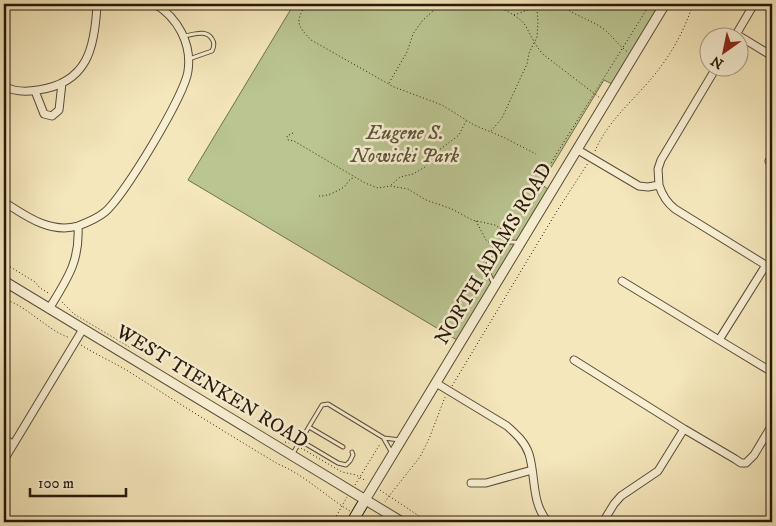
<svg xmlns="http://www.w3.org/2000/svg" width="776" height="526" font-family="'IM FELL DW Pica',serif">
<rect width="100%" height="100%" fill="#f4e7bb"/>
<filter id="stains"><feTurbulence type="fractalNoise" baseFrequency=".004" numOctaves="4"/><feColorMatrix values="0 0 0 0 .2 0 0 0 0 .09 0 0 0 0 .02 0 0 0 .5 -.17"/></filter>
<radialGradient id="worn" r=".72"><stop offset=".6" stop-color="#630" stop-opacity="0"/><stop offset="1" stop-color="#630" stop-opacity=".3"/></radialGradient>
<path fill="#bac591" stroke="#706f4e" d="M294,4H661L612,84L604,80L541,184L548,189L457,340L188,180Z"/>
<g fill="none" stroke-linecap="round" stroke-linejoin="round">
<defs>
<path id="service" d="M184,36C193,35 206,29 212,39C215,43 214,47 212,51L189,59
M494,284C480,262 492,237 520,243
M309,427L343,447
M384,439L392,453
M301,441L338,463L346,465L350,461L353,455L352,452
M292,455L322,405L328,404L384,438L400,440"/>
<path id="minor" d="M736,34L772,56
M734,38L754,4
M4,86C14,92 26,92 38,90C88,83 95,47 97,4
M35,91L44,114L52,116L59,110L62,83
M578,150L639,186L648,187L659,185C662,195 666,202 675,209L772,269
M769,161L772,163
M659,185L658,169L661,160L716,68
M4,202C26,216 50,234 78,226C86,223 99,217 105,212C124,196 185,95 188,71C192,44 178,18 155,4
M766,265L719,340L772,372
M622,281L719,340
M49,309C67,279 80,262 78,226
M574,360L684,429
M436,383L507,426C516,434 525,442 529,454C536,477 531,503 548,522
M4,439L13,444
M4,460L83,329
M471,483H486L532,470
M4,522H6
M603,522L614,504L621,496L658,471L684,429L735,459L741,463H746L754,455L772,425"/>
<path id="tertiary" d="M4,281L402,522
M365,500L665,4"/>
<path id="secondary" d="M352,522L365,500"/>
</defs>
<use href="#service" stroke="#5a4c36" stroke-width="5"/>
<use href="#minor" stroke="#5a4c36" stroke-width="9"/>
<use href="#tertiary" stroke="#5a4c36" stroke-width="11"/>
<use href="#secondary" stroke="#26190a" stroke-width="12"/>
<path stroke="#26190a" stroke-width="1" stroke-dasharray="1 2.5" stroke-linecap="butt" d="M306,4C295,22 297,25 311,40L394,87L442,105L474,125L503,137L536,154
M492,4C502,9 518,15 525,25C531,35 535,46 544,55L600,98
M561,4C573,16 591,19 605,30C613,37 619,46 628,52
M614,4L617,5
M514,15L536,7
M389,83L407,52L413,34L422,21L434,10L438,4
M491,131L502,118L527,64L529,53L537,37L538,22L537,7L538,4
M293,133L287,136L288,140L294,141L365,183L378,188L390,186L408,189L426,200L452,209L472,220L495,225L501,229L507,239
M595,151C609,118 638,97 659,69C675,48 685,28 693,4
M391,185L400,177L413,174L425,167L435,153L459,135L466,121
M319,196C326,197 338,191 344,187C348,183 348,180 353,178
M476,221L486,240L491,244
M510,236L557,153L650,4
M4,263L35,282L40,288L50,294
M494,264L503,249
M4,299C29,307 45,329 70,338
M62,302L74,314L131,348
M452,334L485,279
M81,345C97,355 113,362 128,371C178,403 228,434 278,464C305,475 325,496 350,511
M452,386L557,211L588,163
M285,442L294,444
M301,448L342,472L356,475L366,481
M355,485L380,444
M380,490L389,496L385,502
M333,522L347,497
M373,522L377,516
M428,522L389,496L420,457L429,439L445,397"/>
<use href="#service" stroke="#f8efd3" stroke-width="3"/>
<use href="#minor" stroke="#f8efd3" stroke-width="7"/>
<use href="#tertiary" stroke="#f8efd3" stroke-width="9"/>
<use href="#secondary" stroke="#f8efd3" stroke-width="10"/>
</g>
<g text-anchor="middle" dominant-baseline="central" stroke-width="5" stroke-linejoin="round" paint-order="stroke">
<g font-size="20" font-style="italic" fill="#5a5539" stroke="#f8efd3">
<text x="405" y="133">Eugene S.<tspan x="405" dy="23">Nowicki Park</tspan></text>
</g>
<g font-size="20" fill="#26190a" stroke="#f8efd3">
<text transform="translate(494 254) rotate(-59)">NORTH ADAMS ROAD</text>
<text transform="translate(212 387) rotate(31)">WEST TIENKEN ROAD</text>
</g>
</g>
<rect width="776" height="526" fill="none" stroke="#f4e7bb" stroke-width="20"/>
<rect x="5" y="5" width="766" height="516" fill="none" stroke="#26190a" stroke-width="2.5"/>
<rect x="10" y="10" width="756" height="506" fill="none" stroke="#26190a"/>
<g transform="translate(724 52) rotate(213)"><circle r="24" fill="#f8efd3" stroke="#a49983"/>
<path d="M0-4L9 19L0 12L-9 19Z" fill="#8f2418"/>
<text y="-8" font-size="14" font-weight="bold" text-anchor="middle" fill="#26190a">N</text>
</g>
<path d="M30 488v8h96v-8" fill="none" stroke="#26190a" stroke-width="2.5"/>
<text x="38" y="488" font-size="15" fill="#26190a" stroke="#f8efd3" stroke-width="4" paint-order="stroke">100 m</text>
<rect width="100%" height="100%" filter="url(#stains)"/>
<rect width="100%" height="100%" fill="url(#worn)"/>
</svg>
